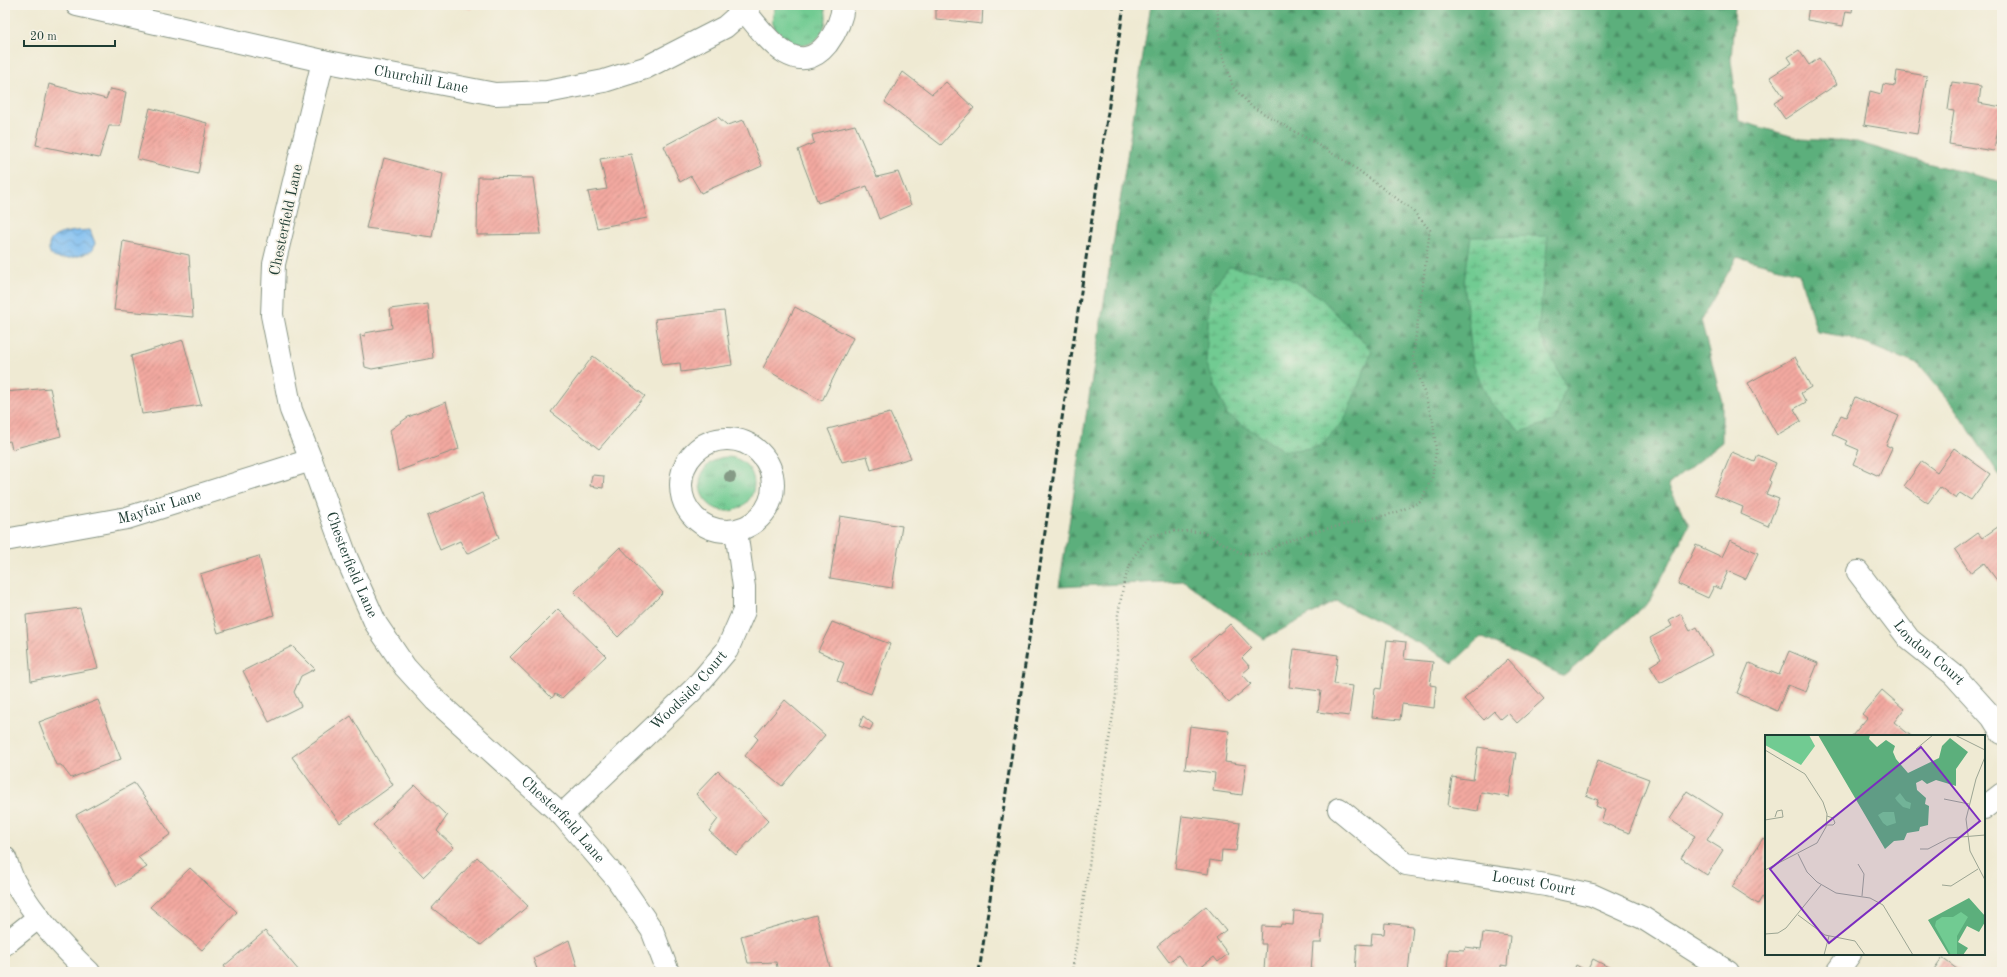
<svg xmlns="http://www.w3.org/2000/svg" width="2007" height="977" font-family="'Old Standard TT',serif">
<defs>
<pattern id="grass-tufts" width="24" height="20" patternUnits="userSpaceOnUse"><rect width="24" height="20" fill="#71cb92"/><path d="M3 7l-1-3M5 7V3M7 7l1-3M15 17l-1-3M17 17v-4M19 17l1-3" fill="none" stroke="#5ca678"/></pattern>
<pattern id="forest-firs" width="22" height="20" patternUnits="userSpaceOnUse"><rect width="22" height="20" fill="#5caf7c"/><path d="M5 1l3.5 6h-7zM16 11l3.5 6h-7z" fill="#4b9066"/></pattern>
<pattern id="wetland-marsh" width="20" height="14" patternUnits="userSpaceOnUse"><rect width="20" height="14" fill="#71cb92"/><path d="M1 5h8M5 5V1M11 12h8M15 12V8" fill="none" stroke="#5ca678"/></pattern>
<pattern id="water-waves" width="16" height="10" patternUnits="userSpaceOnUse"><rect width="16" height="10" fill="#7dbdf1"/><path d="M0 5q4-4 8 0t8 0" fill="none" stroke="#669bc4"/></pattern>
<pattern id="building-hatch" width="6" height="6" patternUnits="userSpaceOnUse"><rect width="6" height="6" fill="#f3a9a0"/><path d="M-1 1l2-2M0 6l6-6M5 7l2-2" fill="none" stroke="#c48b83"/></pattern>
</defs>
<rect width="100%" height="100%" fill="#f7f3e8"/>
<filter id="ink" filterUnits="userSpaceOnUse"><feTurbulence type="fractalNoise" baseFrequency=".025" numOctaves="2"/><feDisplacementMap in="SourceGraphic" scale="8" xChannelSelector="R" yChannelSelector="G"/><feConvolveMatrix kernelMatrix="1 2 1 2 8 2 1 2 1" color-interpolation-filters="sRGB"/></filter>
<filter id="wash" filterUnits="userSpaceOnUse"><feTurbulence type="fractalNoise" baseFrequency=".012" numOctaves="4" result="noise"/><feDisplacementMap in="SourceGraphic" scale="16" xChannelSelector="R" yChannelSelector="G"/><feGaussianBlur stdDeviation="0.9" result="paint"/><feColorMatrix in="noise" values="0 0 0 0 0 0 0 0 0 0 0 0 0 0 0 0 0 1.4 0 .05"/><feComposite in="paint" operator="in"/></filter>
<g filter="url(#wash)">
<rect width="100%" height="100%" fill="#efead3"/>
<path fill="url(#grass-tufts)" stroke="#488463" d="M776,5H824C830,21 823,42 804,45C801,46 795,45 792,45C776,32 767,27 776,5Z
M700 484a27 27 0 1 1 54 0a27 27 0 1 1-54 0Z"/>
<path fill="url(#forest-firs)" stroke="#3e7658" d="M1151,5H1735L1731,60L1739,121L1801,139L1857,142L1919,161L2002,182V479L1954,407L1919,365L1848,337L1817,332L1799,273L1737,257L1701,320L1722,402V442L1668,485L1689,525L1649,602L1564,676L1481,637L1453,663L1432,650L1336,601L1264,639L1184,581L1059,587Z"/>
<path fill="url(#wetland-marsh)" stroke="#488463" d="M1548,236L1538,331L1566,386L1555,420L1521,432L1490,403L1473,364L1464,282L1471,237Z
M1229,267L1283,275L1320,297L1372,351L1344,421L1319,447L1284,451L1227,415L1206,362L1210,291Z"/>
<path fill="url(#water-waves)" stroke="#4e7d92" d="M90,230L95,243L93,250C83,256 47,268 49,246C49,242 52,238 56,236C65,231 79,231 90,230Z"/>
<g id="blocks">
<path fill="url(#building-hatch)" d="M459,5H472L471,9Z
M934,5H983L982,24L936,19V7Z
M1809,5H1853L1852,12L1846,11L1843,26L1807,20Z
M1799,50L1809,65L1819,58L1837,84L1785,119L1774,103L1784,97L1770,77L1792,63L1788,57Z
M1897,71L1927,76L1917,134L1864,125L1870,91L1881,94L1883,84L1895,86Z
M903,72L932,94L946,82L974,108L941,145L885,102Z
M1952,82L1981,86L1979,103L2002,107V130L1998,129L1994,151L1949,144L1954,111L1948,110Z
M49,84L106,99L110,89L126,92L120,126H109L99,158L36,145Z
M150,108L207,123L198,174L137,159Z
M718,117L727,125L744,120L762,166L701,193L691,176L680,182L664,146Z
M855,125L877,177L898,172L911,205L879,219L867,186L818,203L798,150L814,143L812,135Z
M631,154L647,218L597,228L588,192L607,189L600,159Z
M384,158L443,174L432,237L366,228Z
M478,177L533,178L541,234L477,235Z
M123,241L189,255L193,317L114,310Z
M428,304L433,358L372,369L365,367L360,335L365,336V333L392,328L390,309Z
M795,307L853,338L822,401L763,368Z
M724,311L732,365L681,372L680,363L662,365L655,319Z
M183,340L201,405L142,414L131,356Z
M593,356L645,396L599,449L551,412Z
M1795,357L1811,387L1801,393L1806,402L1794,409L1801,421L1777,435L1748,383Z
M50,388L61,436L12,449L10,441L5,442V392Z
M1855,397L1899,416L1886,445L1892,448L1879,476L1853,464L1859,450L1845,444L1847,441L1832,434L1841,415L1846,417Z
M446,402L459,449L398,471L390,430L408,417Z
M890,413L911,458L871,470L867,456L842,462L828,429Z
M1954,448L1990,474L1971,500L1960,493L1956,499L1940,487L1928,503L1904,486L1922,461L1937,472Z
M1732,452L1755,462L1758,455L1776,463L1769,480L1771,482L1766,494L1779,499L1768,526L1741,514L1743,507L1714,495Z
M592,475L604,476L603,488L590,486Z
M482,493L499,538L467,554L460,541L440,550L427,516Z
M840,516L902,526L892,588L830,578Z
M2002,524V587L1984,563L1971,573L1955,550L1978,533L1982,538Z
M1730,540L1758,553L1746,579L1728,571L1720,589L1714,586L1708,598L1678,584L1696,545L1722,557Z
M620,547L663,593L618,637L574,592Z
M259,556L274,615L218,633L200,574Z
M80,608L98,668L31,681L26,615Z
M558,609L606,656L562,698L555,694L552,698L510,657Z
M1681,614L1690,631L1697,627L1712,655L1660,683L1650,666L1661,659L1650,638L1672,626L1669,621Z
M832,622L890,644L871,694L837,681L844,663L818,651Z
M1230,624L1252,648L1242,658L1250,667L1242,674L1251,684L1229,703L1191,660Z
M1387,640L1406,642L1404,659L1433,662L1430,685L1436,686L1434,708L1402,704L1400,720L1372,717L1375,688L1381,689Z
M292,646L315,669L301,676L294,692L301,706L269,722L243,671Z
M1294,649L1338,655L1334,684L1353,686L1349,716L1318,712L1321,691L1289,687Z
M1789,651L1818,663L1806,692L1788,685L1777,711L1737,693L1749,663L1779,675Z
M1508,659L1544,699L1517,723L1508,713L1501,719L1494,711L1484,720L1464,699Z
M1882,690L1904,709L1894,722L1911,736H1852L1867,718L1862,714Z
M98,700L121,759L71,778L61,765H56L39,722Z
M785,700L825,735L782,786L745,756L758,739L755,736Z
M351,716L393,785L340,823L292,757Z
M863,716L873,724L870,730L859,726Z
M1190,726L1229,731L1225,762L1246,765L1242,795L1213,791L1215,773L1185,769Z
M1478,747L1516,753L1509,797L1481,792L1478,811L1448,806L1452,777L1473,780Z
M1598,760L1649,779L1629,833L1601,822L1605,810L1596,806L1598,800L1586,795Z
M718,771L769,820L736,855L709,831L718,819L696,794Z
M134,783L171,834L138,857L147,867L117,886L76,815Z
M415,785L447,816L437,831L454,847L423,877L373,825Z
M1687,791L1723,814L1707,840L1723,850L1707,875L1681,858L1695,836L1669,819Z
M1182,816L1240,823L1236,851L1222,850L1221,862L1210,860L1208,874L1175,869Z
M1763,838L1766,840V900L1762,897L1758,904L1732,887Z
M477,857L528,906L481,945L432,908Z
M190,868L237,912L202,950L150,907Z
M1206,906L1226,930L1216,938L1228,954L1218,962L1214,957L1195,972H1192L1178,955L1169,962L1157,946Z
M1294,911L1323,913L1321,943H1313L1311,972L1264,970L1266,944H1261L1262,926L1280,927L1281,924L1293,925Z
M816,915L831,971L778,972L776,962L748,963L741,936Z
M1385,923L1413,926L1408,972H1355L1357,944L1371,945L1372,933L1384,934Z
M265,931L300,972H228L224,966Z
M1483,933L1510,936L1507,966L1501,965V972H1453V968H1447L1449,949L1464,950L1465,947L1481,949Z
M569,940L579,972H528L537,969L533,958Z
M1942,958L1961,972H1932Z
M1593,959L1618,972H1573L1576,965L1587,971Z"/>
</g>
</g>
<g filter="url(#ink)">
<use href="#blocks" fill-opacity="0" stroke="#879484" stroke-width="1"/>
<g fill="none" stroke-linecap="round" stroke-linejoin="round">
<defs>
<g id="street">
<path id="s1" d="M77,5L323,61L495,94L547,92L604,81L645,68L725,27L750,5"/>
<path d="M744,10C764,34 796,82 827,44C836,32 842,20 843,5"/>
<path id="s2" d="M323,61L274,264L272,315L291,410L311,460L347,559L376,624L405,667L435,700L562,815L617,879L652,930L668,972"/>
<circle cx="727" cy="485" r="46"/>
<path id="s3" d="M5,540L127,518L311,460"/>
<path id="s4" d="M1858,572L1909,639L1954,675L1992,717L2002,733"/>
<path d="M1984,808L2002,794"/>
<path id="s5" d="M1339,809L1406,864L1546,885L1592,895L1643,918L1728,972"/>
<path id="s6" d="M562,815L695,688L727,650L744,611V587L736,531"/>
<path d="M5,858C8,866 11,876 15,883C35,916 61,946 89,972"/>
<path d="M5,944L39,917"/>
<path d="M1837,972L1850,954"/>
</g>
</defs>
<use href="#street" stroke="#879484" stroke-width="24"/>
<path stroke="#879484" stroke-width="2.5" stroke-dasharray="1 3" stroke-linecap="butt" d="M1072,972L1116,696L1118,615L1124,582L1132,559L1150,536L1175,531L1202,532L1243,554H1263L1280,544L1313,532L1395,513L1420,502L1432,478L1436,451L1433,421L1413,357L1430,230L1411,209L1347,162L1251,106L1233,87L1221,48L1217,5"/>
<use href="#street" stroke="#fff" stroke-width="22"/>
<path stroke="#1f3d34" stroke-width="3" stroke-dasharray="6 3" stroke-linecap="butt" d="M979,972L1124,5"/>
</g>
<circle fill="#859a86" cx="730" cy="477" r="6"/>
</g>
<g text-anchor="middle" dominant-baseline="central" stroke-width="3.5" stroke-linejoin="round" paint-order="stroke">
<g font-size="15" fill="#1f3d34" stroke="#f7f3e8">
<text stroke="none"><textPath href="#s1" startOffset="352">Churchill Lane</textPath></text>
<text transform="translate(287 220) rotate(-78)">Chesterfield Lane</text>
<text stroke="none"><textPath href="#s3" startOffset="158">Mayfair Lane</textPath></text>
<text stroke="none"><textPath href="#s2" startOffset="523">Chesterfield Lane</textPath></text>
<text stroke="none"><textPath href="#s4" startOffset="108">London Court</textPath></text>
<text stroke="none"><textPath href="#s6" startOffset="178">Woodside Court</textPath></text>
<text stroke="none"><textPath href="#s2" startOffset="859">Chesterfield Lane</textPath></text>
<text stroke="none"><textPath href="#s5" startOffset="216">Locust Court</textPath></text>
</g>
</g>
<g transform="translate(1765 735)">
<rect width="220" height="220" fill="#efead3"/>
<path d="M53,0H105L104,4L112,12L121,5L130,11L128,17L131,24L143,38L174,23L177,11L185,3L203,17L191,34V51L171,45L162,49L157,45L151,48L152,55L161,63L160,69L164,71L163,90L155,92L154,96L142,98L139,105L129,106L120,114ZM204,163L220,181V187L214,197L202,191L193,207L203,213L198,220H184L163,185Z" fill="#5caf7c"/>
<path d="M135,58L141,66L146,68L145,74L138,72L132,66L130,63ZM118,77H129L131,88L122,91L118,88L113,80ZM196,177L203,182L192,201V220H186L170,191L171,186L177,182H188Z" fill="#71cb92"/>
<path d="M0,0H44L50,11L36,30L0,10Z" fill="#71cb92"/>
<path fill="none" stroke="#9ca593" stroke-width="1" d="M190,0L220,15M151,14L168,0M0,15L40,39L58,67L62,79L61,92L52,108L0,135M220,22L211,44L201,84L205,116L220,145M179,64L204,69M0,85L18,82L17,75L12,76L10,82M61,90H68L70,88L68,83L62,81M155,114H163L184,103L220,100M33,119L42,137L52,147L71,158L105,163L118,170L148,220M93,129L99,139L97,161M177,150L186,151L213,134M33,180L60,200L90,206L100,220M0,199L13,198L21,193L56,150M59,220L64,201"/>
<path fill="#7b2cbf" fill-opacity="0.15" stroke="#7b2cbf" stroke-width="2" d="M156,12L215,86L64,208L5,134Z"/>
<rect width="220" height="220" fill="none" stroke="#1f3d34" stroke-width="2"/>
</g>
<rect width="2007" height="977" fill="none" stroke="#f7f3e8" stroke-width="20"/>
<path d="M24 40v6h91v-6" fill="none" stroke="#1f3d34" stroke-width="2"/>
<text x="30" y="40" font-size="12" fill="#1f3d34" stroke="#f7f3e8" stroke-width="3" paint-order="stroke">20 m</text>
</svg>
